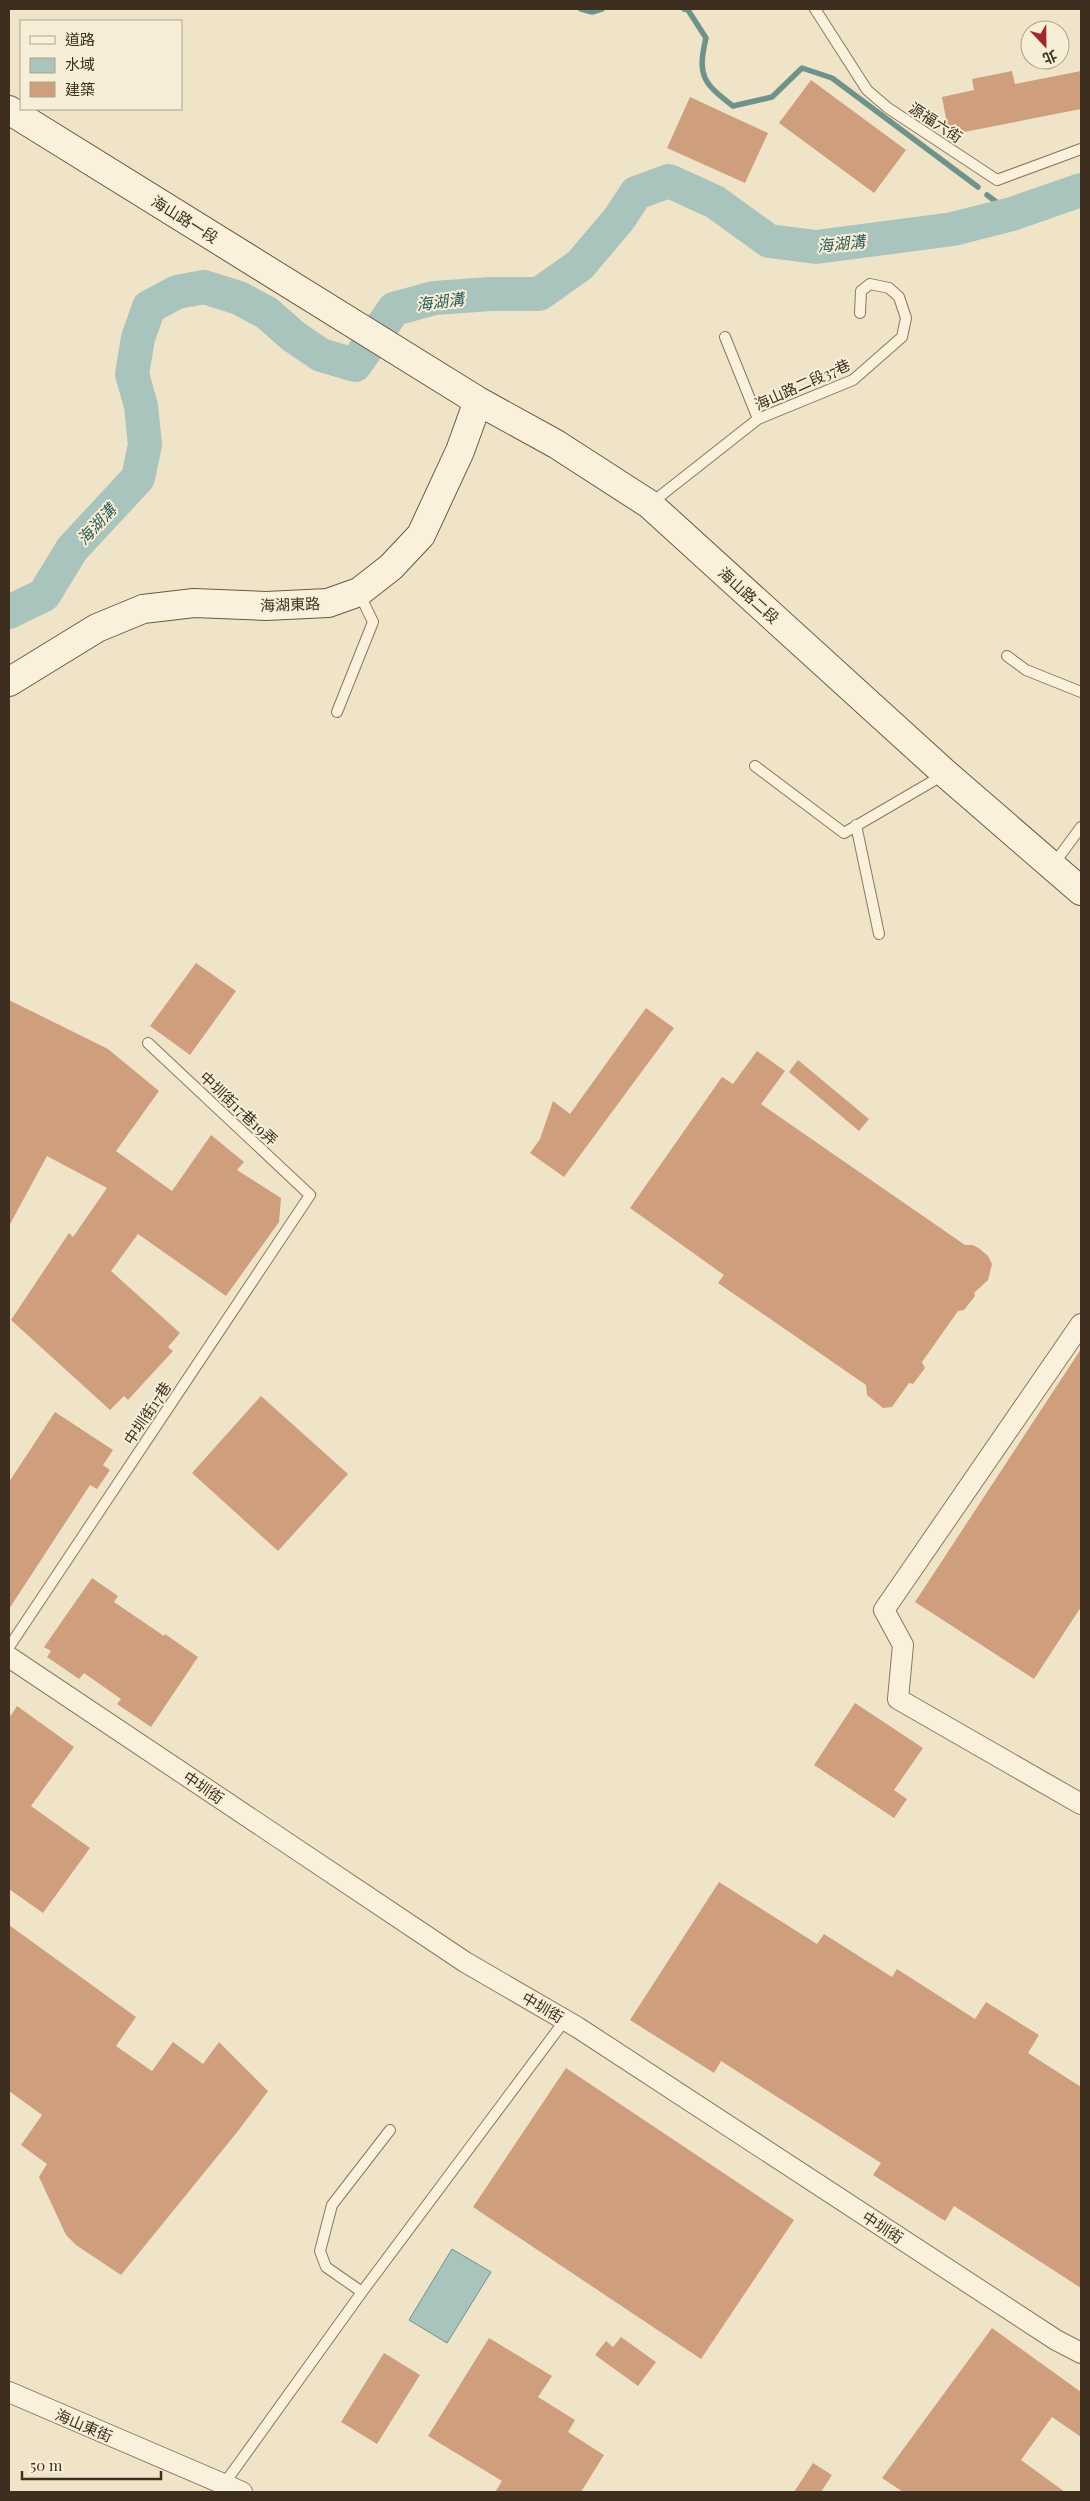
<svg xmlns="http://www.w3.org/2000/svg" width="1090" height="2501" font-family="'Playfair Display','Noto Sans TC',serif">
<rect width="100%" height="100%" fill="#f0e4c8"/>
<path fill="#a9c4bc" stroke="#6f938a" d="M452,2249L491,2272L447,2343L409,2320Z"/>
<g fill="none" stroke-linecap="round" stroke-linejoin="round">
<path stroke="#6f938a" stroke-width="5.5" d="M581,9L592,12L602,9
M684,9L688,10L706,38C697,76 703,83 733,106L772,97L802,68L832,78L978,187
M987,195L1012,214"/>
<path stroke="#a9c4bc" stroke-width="34" d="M9,612L44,595L72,549L138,478L145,445L141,406L132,374L138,338L149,307L177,292L204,287L239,298L267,313L293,336L321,355L355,365L394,309L434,298L491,294H539L580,265L619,219L636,193L669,181L715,202L769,241L816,247L953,229L1012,214L1081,190"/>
</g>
<path fill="#cf9f7d" d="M1012,71L1015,84L1081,71V109L949,135L942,97L974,90L972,79Z
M811,80L906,150L874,193L779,123Z
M690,97L768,133L745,183L667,148Z
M196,963L236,991L190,1055L150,1026Z
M9,1000L108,1049L159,1091L116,1151L172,1191L211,1135L244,1162L237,1170L281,1198L279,1222L226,1296L138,1234L111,1271L180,1333L168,1347L173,1351L128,1400L124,1396L110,1410L11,1320L69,1233L73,1237L107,1188L47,1156L9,1226Z
M646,1008L674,1028L564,1177L530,1153L540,1139L553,1101L570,1114Z
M757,1051L785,1071L761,1104L965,1245H973L980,1249L988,1256L992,1264L988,1280L974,1293L975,1296L964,1310L958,1311L922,1362L925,1368L913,1384L909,1383L892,1407L883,1408L867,1395L866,1385L718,1283L724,1275L630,1208L722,1077L733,1084Z
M798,1060L869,1119L859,1131L789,1072Z
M1081,1349V1607L1034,1679L915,1602Z
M261,1396L348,1474L278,1551L192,1473Z
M55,1412L113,1450L103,1465L110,1470L97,1489L90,1485L9,1609V1482Z
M92,1578L118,1596L114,1602L164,1636L165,1634L198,1657L151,1727L117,1704L121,1699L84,1673L79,1679L47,1657L51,1651L44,1647Z
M855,1703L923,1748L894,1790L907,1799L894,1818L814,1765Z
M17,1706L74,1747L31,1806L90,1848L43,1913L9,1889V1718Z
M719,1882L817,1944L824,1934L892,1977L897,1969L975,2019L986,2002L1039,2035L1028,2053L1081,2087V2288L954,2206L945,2221L873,2175L881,2163L721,2061L714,2073L630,2020Z
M9,1925L136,2017L116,2046L152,2071L173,2042L203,2064L219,2042L268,2091L238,2131L121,2275L76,2245L66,2235L39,2177L47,2164L21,2145L42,2115L9,2091Z
M566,2068L794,2220L701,2359L473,2207Z
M992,2328L1081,2392V2437L1052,2417L1021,2460L1065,2492H903L882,2478Z
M621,2337L656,2362L638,2386L595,2355L606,2341L613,2347Z
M489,2338L552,2376L538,2397L575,2420L568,2432L604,2455L581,2492H495L502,2481L428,2436Z
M384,2353L420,2375L377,2444L341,2422Z
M813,2463L832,2475L821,2492H794Z"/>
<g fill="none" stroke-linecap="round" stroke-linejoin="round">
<defs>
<path id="lane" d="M815,9L867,90L888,108L997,180L1081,149
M725,337L758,419
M650,504L758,419L853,380L902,337L906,318L899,297L889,288L870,284L861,291L860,313
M1007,656L1026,670L1081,692
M337,712L373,622L359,593
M755,766L844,833L945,774
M856,825L879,934
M1053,865L1081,827
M9,1647L310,1195L148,1043
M362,2292L326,2267L320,2251L332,2205L390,2130
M224,2484L362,2292L565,2020"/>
<path id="street" d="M1081,1324L884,1610L903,1645L898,1699L1081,1804
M9,1657L465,1962L577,2027L1056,2340L1081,2353
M9,2392L242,2492"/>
<path id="secondary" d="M9,110L478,401L556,444L649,504L946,774L1081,891
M9,682L97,628L143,609L194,603L266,606L328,603L359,592L391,567L421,535L460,451L478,401"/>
</defs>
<use href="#lane" stroke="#8d765c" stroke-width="12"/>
<use href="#street" stroke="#8d765c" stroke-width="22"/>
<use href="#secondary" stroke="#6f573f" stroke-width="30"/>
<use href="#lane" stroke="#faf1dc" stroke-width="10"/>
<use href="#street" stroke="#faf1dc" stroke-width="20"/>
<use href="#secondary" stroke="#faf1dc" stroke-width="28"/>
</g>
<g text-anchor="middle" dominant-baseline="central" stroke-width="4" stroke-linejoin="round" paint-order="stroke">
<g font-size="15" fill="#3d2e20" stroke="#f7eed8">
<text transform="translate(936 122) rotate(33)">源福六街</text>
<text transform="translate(185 219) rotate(32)">海山路一段</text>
<text transform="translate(802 384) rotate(-24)">海山路二段37巷</text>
<text transform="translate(749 595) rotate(42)">海山路二段</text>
<text transform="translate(290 604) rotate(-2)">海湖東路</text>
<text transform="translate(239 1108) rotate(43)">中圳街17巷19弄</text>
<text transform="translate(147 1413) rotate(-56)">中圳街17巷</text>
<text transform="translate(204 1787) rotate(34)">中圳街</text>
<text transform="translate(543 2007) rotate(30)">中圳街</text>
<text transform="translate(883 2227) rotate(33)">中圳街</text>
<text transform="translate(84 2425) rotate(23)">海山東街</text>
</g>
<g font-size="16" font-style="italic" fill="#2f5d5a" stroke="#f7eed8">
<text transform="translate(841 243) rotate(-6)">海湖溝</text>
<text transform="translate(440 301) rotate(-7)">海湖溝</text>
<text transform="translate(96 524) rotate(-47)">海湖溝</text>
</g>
</g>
<rect width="1090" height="2501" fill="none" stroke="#3d2e20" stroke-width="20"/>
<rect x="20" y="20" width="162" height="90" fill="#f7eed8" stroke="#ada18e"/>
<rect x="30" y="36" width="25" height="8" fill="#faf1dc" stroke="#ada18e"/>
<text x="65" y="45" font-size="15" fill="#3d2e20">道路</text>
<rect x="30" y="58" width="25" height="15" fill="#a9c4bc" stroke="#ada18e"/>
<text x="65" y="70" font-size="15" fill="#3d2e20">水域</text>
<rect x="30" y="82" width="25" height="15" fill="#cf9f7d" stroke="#ada18e"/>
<text x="65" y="95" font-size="15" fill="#3d2e20">建築</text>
<g transform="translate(1045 45) rotate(158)"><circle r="24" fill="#f7eed8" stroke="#ada18e"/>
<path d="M0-4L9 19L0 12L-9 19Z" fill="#9e2a2b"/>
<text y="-8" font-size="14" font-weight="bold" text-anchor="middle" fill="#3d2e20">北</text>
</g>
<path d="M22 2471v8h139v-8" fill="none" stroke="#3d2e20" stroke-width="2.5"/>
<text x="30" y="2471" font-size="15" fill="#3d2e20" stroke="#f7eed8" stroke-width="4" paint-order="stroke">50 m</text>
</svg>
